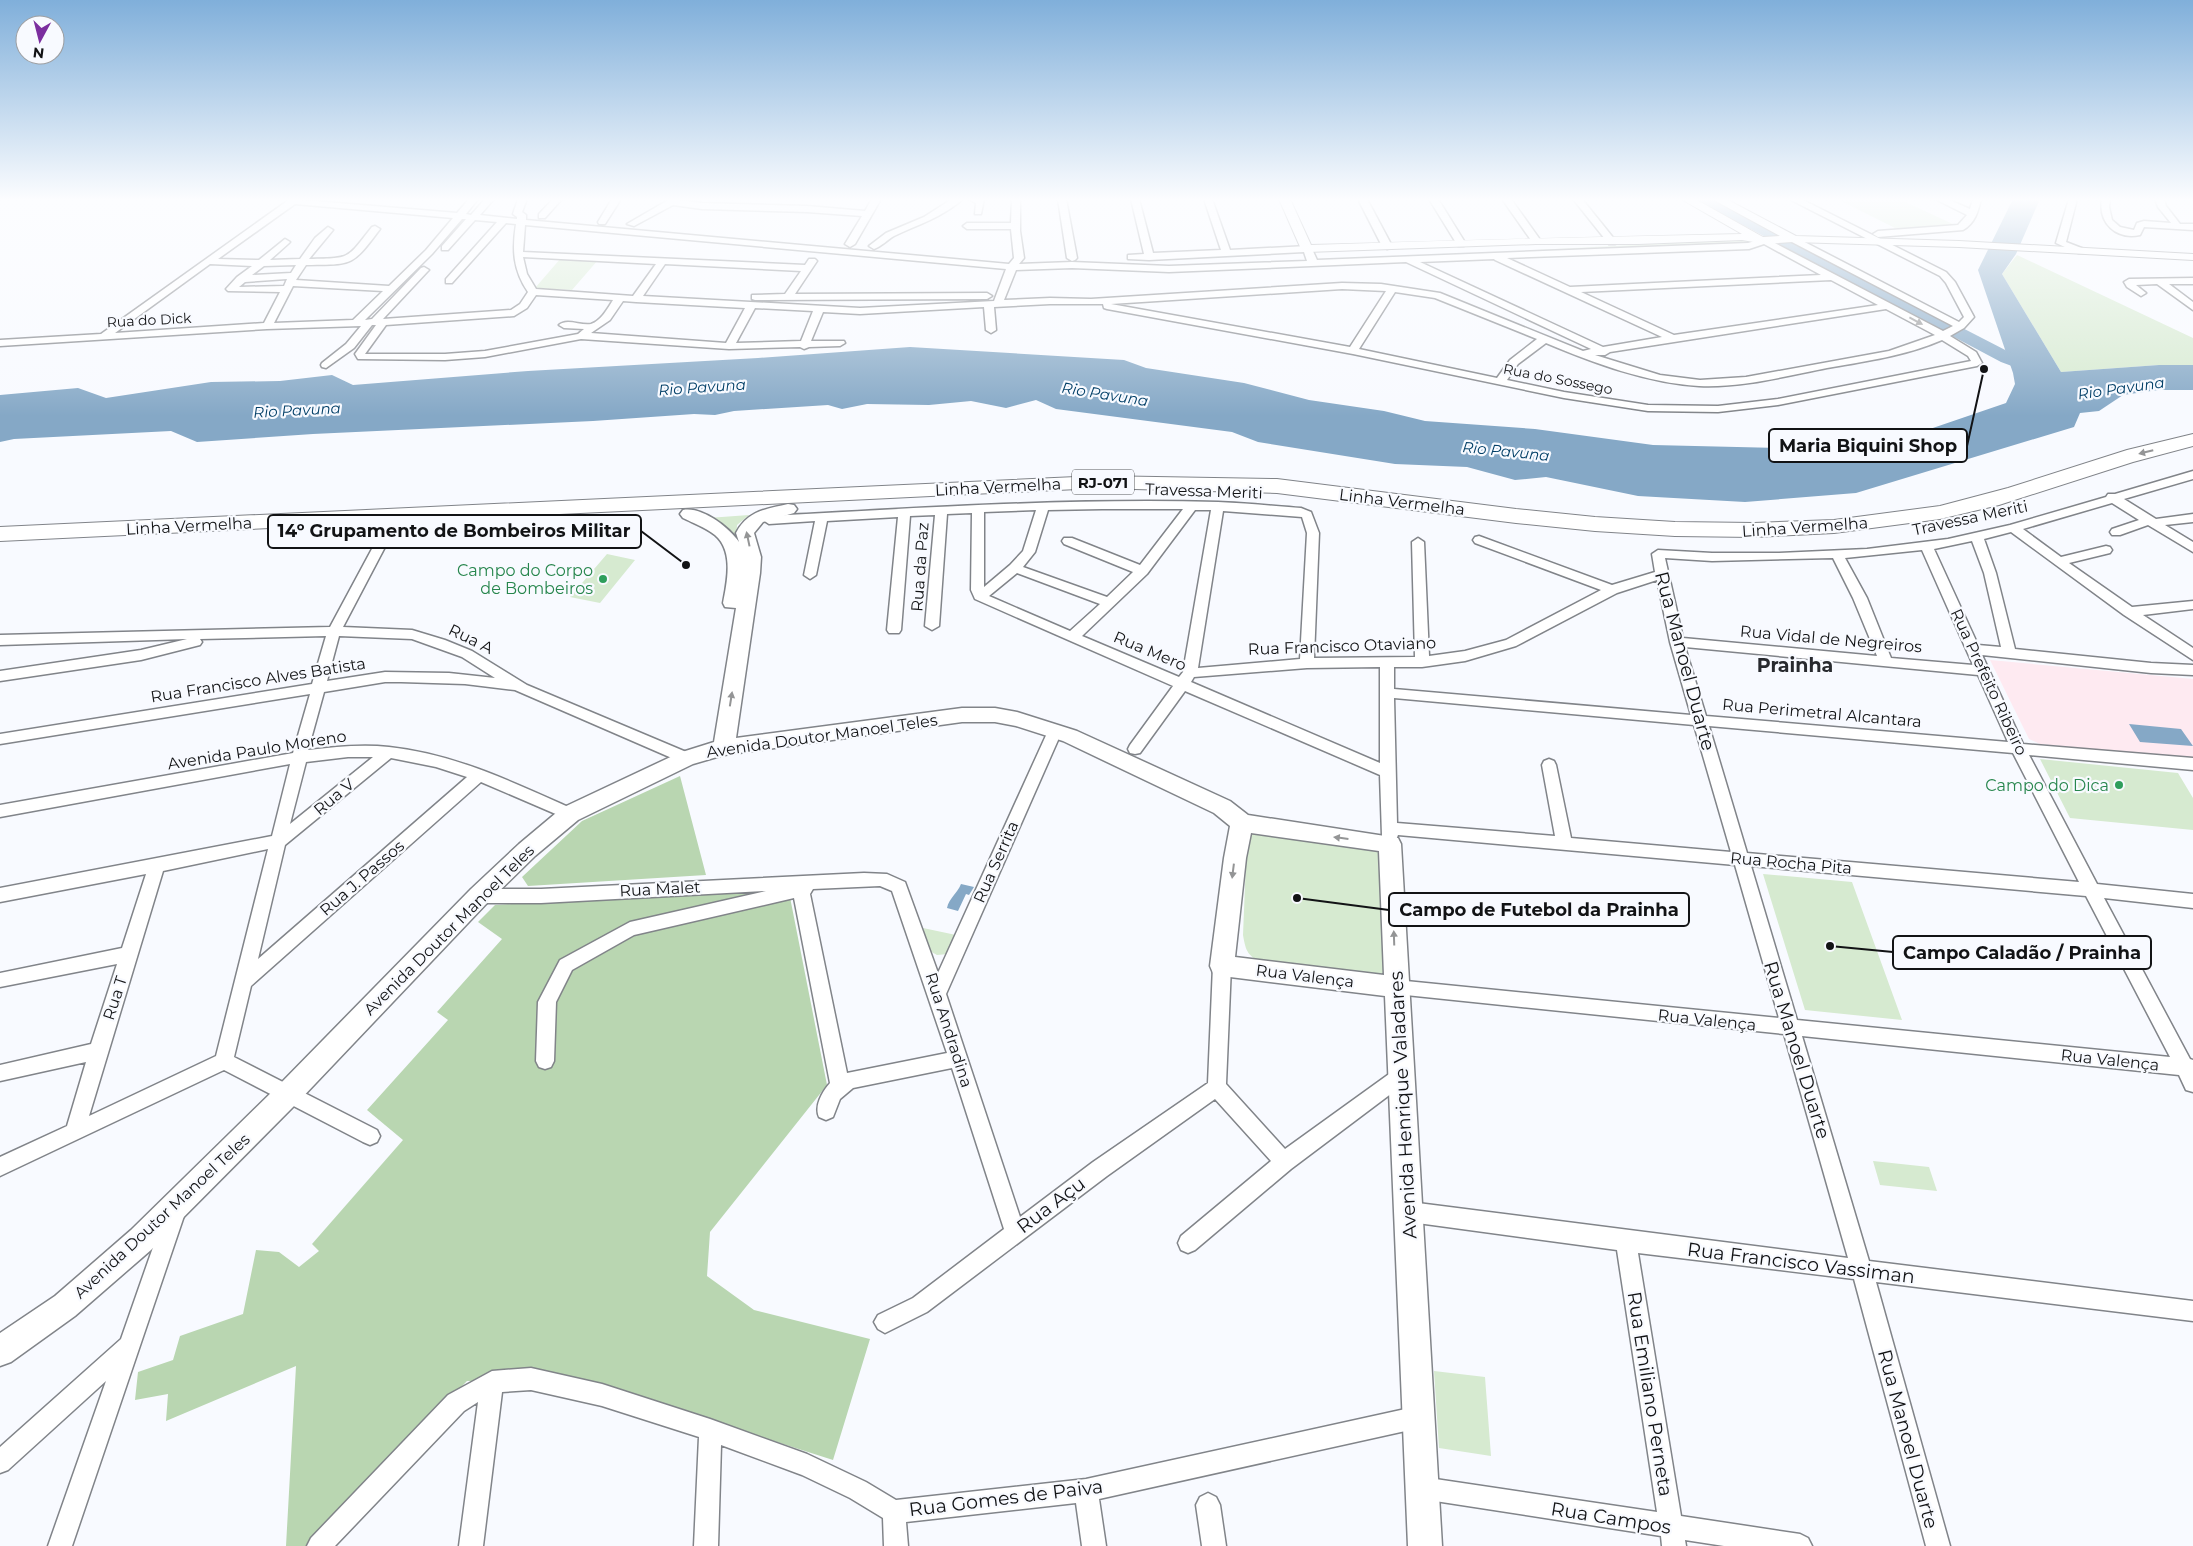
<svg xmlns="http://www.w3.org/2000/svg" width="2193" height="1546" font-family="Montserrat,sans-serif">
<rect width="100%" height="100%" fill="#f8faff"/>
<path fill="#feeaf1" d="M1990,660L2193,679V759L2040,744L2029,739Z"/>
<path fill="#d6ead0" d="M1837,199H1899L1955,225L1897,229Z
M1743,239L1750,243L1538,252L1536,250Z
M2017,255L2193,338V365H2159L2061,372L2002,274Z
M561,258L598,260L572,290L535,288Z
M749,515L737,525L736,542L727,528L708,518Z
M607,554L635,560L600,603L570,597Z
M2040,759L2178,773L2193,798V830L2070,818Z
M1251,831L1385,847L1387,971L1382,977L1263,964C1248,955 1246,953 1243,935L1247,836Z
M1763,874L1852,882L1902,1020L1805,1010Z
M923,928L956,935L948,954L937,955L928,950Z
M1873,1161L1929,1167L1937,1191L1880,1185Z
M1434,1371L1485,1377L1491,1456L1439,1448Z"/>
<path fill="#b9d6b1" d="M680,776L706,875L528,886L522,877L582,821Z
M788,887L827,1085L710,1232L707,1276L754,1310L870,1339L833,1460L584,1380L467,1381L307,1546H286L296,1366L166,1421L168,1394L135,1400L138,1372L173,1360L180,1336L243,1314L256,1250L279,1252L299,1267L319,1251L312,1244L403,1140L367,1110L448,1020L437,1012L502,939L478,922L495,905Z"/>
<path fill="#85a8c6" d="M2013,199H2040L2016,254L2002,274L2061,372L2159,365H2193V390H2158L2123,395L2099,411L2080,413L2074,427L1856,493L1745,502L1638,496L1546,477L1515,480L1467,467L1395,464L1258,442L1232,432L1056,409L1036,400L1006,408L971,401L929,405L867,404L842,409L828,405L734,411L715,415L694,414L593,421L313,434L197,442L171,431L14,439L0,442V395L78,388L106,398L211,382L280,381L332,375L353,385L528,371L758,358L910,347L1124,360L1146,368L1244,383L1309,400L1384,411L1425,421L1535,429L1653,445L1779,448L1902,431L1927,430L2006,403L2015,384L2013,373L1978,270Z
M2129,724L2181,729L2193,746L2140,742Z
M961,884L974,887L969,895L966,894L958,911L947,908C949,898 957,894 961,884Z"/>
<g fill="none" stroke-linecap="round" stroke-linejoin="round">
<path fill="#85a8c6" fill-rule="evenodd" d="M1694,199H1712L2013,354L2042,366L2044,370L2042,374L2036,375L2001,362Z"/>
<defs>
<path id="minor" d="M290,199L457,213L469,199H478L466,214L471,215L485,199H494L480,215L517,219V217L513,214L518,199H527L522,212L526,215V220L1009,264L1014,258L1011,229H967L963,226L967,223H1011L1012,199H1020V231L1024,258L1019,264L1072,262L1169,266L1307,261L1304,252L1149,260L1128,259V255L1144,254L1131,199H1139L1153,253L1221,250L1204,199H1212L1230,250L1307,246L1312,249L1317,260L1748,243L1765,238L1943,331L1953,326L1790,241V237L1793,236L1959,322L1964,317L1946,283L1940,276L1789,199H1801L1946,272L1955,282L1974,317L1964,328L1950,336L1976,352L1982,363L1977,366L1778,405L1718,412L1648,411L1564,398L1353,354L1107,309L1104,308L1103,304H1050L994,307L996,330L991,333L986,330L984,307L860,314L823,312L811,341H844L845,343L840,346L809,347L804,349L800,347L729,349L581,339L485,357L445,360L358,359L355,354L376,325H372L354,348L326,368L322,367L321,365L322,363L346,344L361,326L267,329L0,346V340L101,334ZM295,204L453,218L426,250L389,286L296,280L306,265C352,264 351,268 380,229L375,226L372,227C346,260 351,258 309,259L333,230L328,227L315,238L300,259L270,260L288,244L290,242L285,239L259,260L218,259ZM462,219H466L442,246V250H448L475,220L497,222L446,279V283H452L506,223L516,224C512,250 513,270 528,292L520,304L511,310L383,319L427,272L429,270L424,267L421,268L372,319L365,320L432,254ZM525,225L1006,269L994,301L860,308L643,296L665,264L801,271L785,294L752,295V299L755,300L987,299L992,296L987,293L795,294L817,261L815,259H809L805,265L523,252ZM1764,244L1821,275L1570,287L1507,258L1749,249ZM523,257L656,264L633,296L536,289L527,274ZM1494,259L1495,260L1662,337L1603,347L1420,262ZM1406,262L1591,349L1583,351L1440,293L1381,284L1342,283L1091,299L1050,298L1004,300L1016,270L1072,268L1169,272ZM210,264L252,266L237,277L226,289L228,291L280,292L264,323L115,333ZM296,265L291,273L252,275L264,266ZM287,279L284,286L239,287L245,282ZM1831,280L1878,305L1674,335L1581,292ZM293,286L383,291L353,320L274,323ZM1342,289L1386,291L1350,347L1111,304ZM1395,292L1435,298L1537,339L1510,360L1497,378L1359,349ZM536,295L613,300C608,308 601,321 591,324C581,326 567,318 559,325L564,328L584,329L578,334L485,351L445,354H365L386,325L514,316L527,308ZM623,301L636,302L745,308L726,343L591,333L610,320ZM755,308L813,311L801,341L736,343ZM1886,309L1935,335L1889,351L1746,377L1700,380L1660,375L1595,355H1605L1610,352ZM1942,340L1968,356L1971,361L1778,399L1718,406L1648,405L1564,392L1507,380L1518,364L1546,343C1594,363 1647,383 1699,386C1742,388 1786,376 1827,368C1866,361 1905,356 1942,340Z
M553,199H562L545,218H539V214Z
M612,199H621L605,224H599L598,222Z
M670,199L702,203L807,206L865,211L872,199H881L855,244L850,247L845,244L862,216L807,212L702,209L673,205L634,226L627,224Z
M952,199H963C943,217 917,225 894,236C887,240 882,246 874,249L869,246L886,233L924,217Z
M968,199H984L981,214H975L976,203Z
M1058,199H1066L1077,258L1075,260L1072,261L1067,258Z
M1358,199H1367L1392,246L1390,248L1387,249L1382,246Z
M1429,199H1438L1466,244L1464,246H1458Z
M1502,199H1511L1541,241L1539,243H1533Z
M1573,199H1582L1615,240V244H1609Z
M1935,199H1947L1970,209L1973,199H1981C1978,212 1975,223 1963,230L1878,237L1873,234L1878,231L1958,225L1967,215Z
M2069,199H2077L2066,242L2084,249V253H2078L2056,243Z
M2102,199H2110L2109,207L2112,220L2120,227L2134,230L2137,223L2144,221L2171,223L2158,207L2155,199H2164L2166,206L2180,224H2193V230L2144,227L2140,235C2116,240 2098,223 2102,199Z
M2193,278V284H2169L2193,302V310L2157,284L2136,285L2146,293L2141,296L2127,287L2124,282L2129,279Z
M2193,471V479L2124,499L2156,519L2193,514V522L2165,525L2193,542V552L2148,525L2120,535H2112L2110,532L2112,529L2139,520L2112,503L2023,529L2061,557L2106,546L2110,547L2112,550L2110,553L2069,563L2132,607L2193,601V609L2143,615L2193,648V660L2124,615L2011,532L1984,539L1996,573L2015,649L2151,663L2193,665V675L2151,673L1982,655L2023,744L2193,758V770L2029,755L2097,884L2193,894V908L2104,898L2190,1059L2193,1060V1092L2186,1090L2179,1075L1802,1036L1869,1261L2193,1301V1321L1876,1282L1950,1546H1926L1854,1279L1638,1253L1681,1516L1800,1534L1808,1538L1812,1546H1724L1685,1540L1686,1546H1662L1661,1536L1422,1499L1414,1496L1411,1488L1414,1480L1422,1477L1657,1512L1617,1250L1410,1222L1403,1219L1400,1212L1403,1205L1410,1202L1848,1258L1784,1034L1396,994L1390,992L1387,987L1390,982L1396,980L1779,1018L1735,865L1398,835L1396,840L1390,842L1384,840L1382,836L1380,775L1185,691L1140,753L1135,754L1130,753L1128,749L1130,745L1173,686L975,599L971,590L972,513L947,514L939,626L932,630L925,626L935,515L910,516L901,630L899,633H889L887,630L898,517L827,521L816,575L810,579L804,575L815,521L769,524L763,520L769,516C918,508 1068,498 1218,502C1246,503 1273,506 1301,508L1311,512L1319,533L1314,658L1415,657L1412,542L1418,538L1424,542L1429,656L1465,651L1506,640L1601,590L1475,543L1473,540L1475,537L1479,536L1612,585L1655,572L1652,554L1658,550L1712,553H1779L1867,549L1948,539L2010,525L2106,497L2108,494H2115ZM1102,509H1183L1140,565L1072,538H1064L1062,541L1064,544L1133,572L1107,597L1023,567L1035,552L1048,510ZM1036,510L1023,551L1010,565L984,587V512ZM1195,510H1211L1183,672L1179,677L1082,636L1147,574ZM1223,511L1302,517L1307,533L1300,659L1198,668ZM1972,541L1984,573L2001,647L1978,645L1934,549ZM1922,550L1973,665L1891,658L1867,598L1845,558ZM1665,558L1712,561L1833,558L1853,598L1877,656L1683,638ZM1017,573L1100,604L1070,631L989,596ZM1657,580L1670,642L1691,715L1394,689V667H1422L1465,661L1516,646L1617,593ZM1685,647L1978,675L2008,742L1706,716ZM1380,667V763L1191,682L1194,677L1307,668ZM1394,698L1694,725L1731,852L1571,838L1556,765L1554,761L1549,759L1544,761L1542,765L1555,836L1397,823ZM1709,726L2013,753L2079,882L1747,853ZM1751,866L2086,896L2170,1057L1797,1020Z
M379,543L385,547L343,627L412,630L445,640L472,651L527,685L691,754L693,758L691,762L686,763L681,762L515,690L465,684L401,682H385L324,692L308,750C335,747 362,744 389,747C455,754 515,783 575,810L578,814L575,818L570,820L565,818L481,782L251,986L234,1057L377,1130L380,1136L377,1142L370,1145L363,1142L224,1070L0,1176V1157L67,1126L86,1062L0,1081V1065L91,1044L117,964L0,987V973L122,948L146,874L0,902V888L272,836L290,764L0,817V805L293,753L310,694L0,744V734L312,684L326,636L200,639L202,642L200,645L141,660L0,681V671L141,650L187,639L0,645V635L330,627L373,547ZM339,636L412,639L462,657L495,678L449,673L385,672L327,681ZM348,757H373L290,824L306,762ZM391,758L436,767L467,777L258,959L285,845ZM268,849L216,1056L89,1116L163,871Z
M1055,726L1060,727L1062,731L946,994L1020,1217L1093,1162L1208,1083L1213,966L1216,961L1222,959L1228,961L1231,966L1226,1084L1285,1149L1396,1069L1402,1067L1408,1069L1411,1075L1408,1081L1291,1169L1195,1250L1188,1253L1181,1250L1178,1243L1181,1236L1271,1161L1215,1099L1107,1176L927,1312L885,1333L878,1329L874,1322L878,1315L913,1298L1004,1229L952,1068L853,1088L840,1099L833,1117L826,1120L819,1117C814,1106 822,1092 830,1083L794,898L634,935L572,970L556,1002L554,1061L551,1067L545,1069L539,1067L536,1061L538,1002L560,960L630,922L766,891L541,903H479L473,901L471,896L473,891L479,889H541L864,873L887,874L905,882L938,973L1048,731L1050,727ZM880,886L892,891L947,1053L847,1073L810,894L813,889Z
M175,1203L182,1206L185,1213L72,1546H48L106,1381L8,1470L0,1473V1447L121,1339L165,1213L168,1206Z
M531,1368L602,1384L710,1419L807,1454L866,1482L896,1500L1086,1479L1419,1406L1427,1409L1430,1417L1427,1425L1419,1428L1099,1499L1106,1546H1082L1076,1503L906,1522L908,1546H884L883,1518L850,1498L802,1475L721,1445L718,1546H694L699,1437L602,1406L531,1390L502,1392L483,1546H459L478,1402L464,1411L335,1546H307L311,1538L448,1395L492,1371Z
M1208,1493L1216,1497L1220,1505L1226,1546H1202L1196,1505L1200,1497Z"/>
<path id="tertiary" d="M1279,199H1290L1311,245C1455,240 1599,237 1742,234L1681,199H1695L1763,237L1780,236L1712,199H1726L1796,236L1959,241L2193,254V260L1959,247L1793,242L1765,244L1742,240L1638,244H1536L1307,252L1301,249Z"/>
<path id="secondary" d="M788,504L794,505L797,509L794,513L763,522L754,533L761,557L760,573L736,738L962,708H995L1017,712L1077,731L1230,801L1248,815L1398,838L1401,844L1442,1546H1408L1385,996L1222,976L1213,973L1210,966L1224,858L1230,826L1214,813L1063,741L1016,726L995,722H962L724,755L693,764L578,820L535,856L487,903L296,1104L151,1250L75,1316L11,1362L0,1366V1333L55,1296L131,1230L278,1086L471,889L519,844L562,808L679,753L714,742L736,608L725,607L723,603C727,582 734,551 715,535C705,527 693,523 683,518L680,514L683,510C701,506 729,527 739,542L736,533C747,511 766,509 788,504ZM1251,833L1379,851L1384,975L1235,957L1246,858Z"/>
<path id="motorway" d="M2193,434V446L2133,462L1999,505L1940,519L1834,533L1754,537L1675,536L1595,531L1516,523L1277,493L1098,488L0,541V527L1098,476L1277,479L1516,509L1595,517L1675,522L1754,523L1834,520L1940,506L2008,488L2127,450Z"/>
</defs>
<use href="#minor" stroke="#818489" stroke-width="3"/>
<use href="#tertiary" stroke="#818489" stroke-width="2"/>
<use href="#secondary" stroke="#818489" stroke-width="3"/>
<use href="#motorway" stroke="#818489" stroke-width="2"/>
<use href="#minor" fill="#fff" fill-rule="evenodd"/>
<use href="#tertiary" fill="#fff" fill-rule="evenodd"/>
<use href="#secondary" fill="#fff" fill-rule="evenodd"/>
<use href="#motorway" fill="#fff" fill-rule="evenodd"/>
</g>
<defs><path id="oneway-solid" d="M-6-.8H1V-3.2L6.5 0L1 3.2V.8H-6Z" transform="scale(1.25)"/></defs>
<g fill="#949596">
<use href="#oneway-solid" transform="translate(1916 321) rotate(28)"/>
<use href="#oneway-solid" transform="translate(2146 452) rotate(166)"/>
<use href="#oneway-solid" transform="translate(748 539) rotate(-102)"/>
<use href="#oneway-solid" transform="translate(731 699) rotate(-81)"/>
<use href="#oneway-solid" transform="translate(1341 838) rotate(-173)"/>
<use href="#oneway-solid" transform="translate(1233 871) rotate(97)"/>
<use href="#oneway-solid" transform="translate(1394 938) rotate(-92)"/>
</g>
<linearGradient id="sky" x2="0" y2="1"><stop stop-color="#80afda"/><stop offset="0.48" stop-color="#fcfdff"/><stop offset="1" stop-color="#fcfdff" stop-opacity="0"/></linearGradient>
<rect width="2193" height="416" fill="url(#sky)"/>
<g fill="#2e9e5b" stroke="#f8faff" stroke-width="2">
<circle cx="603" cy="579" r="5"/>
<circle cx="2119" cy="785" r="5"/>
</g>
<g text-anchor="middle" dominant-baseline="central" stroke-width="4.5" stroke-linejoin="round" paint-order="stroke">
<g font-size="14" fill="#121315" stroke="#f8faff">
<text transform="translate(149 320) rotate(-3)">Rua do Dick</text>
<text transform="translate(1558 379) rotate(11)">Rua do Sossego</text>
</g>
<g font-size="15" font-style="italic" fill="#023f67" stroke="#f8faff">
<text transform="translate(702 387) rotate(-4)">Rio Pavuna</text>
<text transform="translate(2121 388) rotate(-8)">Rio Pavuna</text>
<text transform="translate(1105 394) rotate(9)">Rio Pavuna</text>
<text transform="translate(297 410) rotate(-3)">Rio Pavuna</text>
<text transform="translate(1506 451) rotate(6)">Rio Pavuna</text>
</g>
<rect fill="#f8faff" stroke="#57585b" stroke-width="1" x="1072" y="469.5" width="62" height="25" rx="4"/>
<g font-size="15" font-weight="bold" fill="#121315">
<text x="1103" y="482">RJ-071</text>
</g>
<g font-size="16" fill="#121315" stroke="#f8faff">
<text transform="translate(998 487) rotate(-3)">Linha Vermelha</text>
<text transform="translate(1204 491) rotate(2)">Travessa Meriti</text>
<text transform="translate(1402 502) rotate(7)">Linha Vermelha</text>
<text transform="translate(1970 518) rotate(-12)">Travessa Meriti</text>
<text transform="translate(189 526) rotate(-3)">Linha Vermelha</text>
<text transform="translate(1805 527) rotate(-4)">Linha Vermelha</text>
<text transform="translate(920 567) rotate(-86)">Rua da Paz</text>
<text transform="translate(471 639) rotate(26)">Rua A</text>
<text transform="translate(1831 639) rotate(5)">Rua Vidal de Negreiros</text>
<text transform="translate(1342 646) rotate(-2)">Rua Francisco Otaviano</text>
<text transform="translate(1150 651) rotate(23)">Rua Mero</text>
<text transform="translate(258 680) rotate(-9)">Rua Francisco Alves Batista</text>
<text transform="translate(1989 682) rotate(65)">Rua Prefeito Ribeiro</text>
<text transform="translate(1822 713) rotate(5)">Rua Perimetral Alcantara</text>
<text transform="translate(822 736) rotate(-8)">Avenida Doutor Manoel Teles</text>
<text transform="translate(257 750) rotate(-9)">Avenida Paulo Moreno</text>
<text transform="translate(334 797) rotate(-40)">Rua V</text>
<text transform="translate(996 862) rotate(-66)">Rua Serrita</text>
<text transform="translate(1791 863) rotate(5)">Rua Rocha Pita</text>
<text transform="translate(362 878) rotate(-41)">Rua J. Passos</text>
<text transform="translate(660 889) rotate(-3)">Rua Malet</text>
<text transform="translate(449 930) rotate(-45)">Avenida Doutor Manoel Teles</text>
<text transform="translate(1305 976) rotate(7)">Rua Valença</text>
<text transform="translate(115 998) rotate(-72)">Rua T</text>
<text transform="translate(1707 1020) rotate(6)">Rua Valença</text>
<text transform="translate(949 1030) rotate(72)">Rua Andradina</text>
<text transform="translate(2110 1060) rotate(6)">Rua Valença</text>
<text transform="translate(162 1216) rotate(-43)">Avenida Doutor Manoel Teles</text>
</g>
<g font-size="16" fill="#27864d" stroke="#f8faff" text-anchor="end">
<text x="593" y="570">Campo do Corpo<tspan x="593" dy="18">de Bombeiros</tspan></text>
<text x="2109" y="785">Campo do Dica</text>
</g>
<g font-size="19" fill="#121315" stroke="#f8faff">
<text transform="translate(1685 661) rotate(75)">Rua Manoel Duarte</text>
<text transform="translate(1797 1050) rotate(73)">Rua Manoel Duarte</text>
<text transform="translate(1403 1105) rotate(-93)">Avenida Henrique Valadares</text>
<text transform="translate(1051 1205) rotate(-37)">Rua Açu</text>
<text transform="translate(1801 1263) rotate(7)">Rua Francisco Vassiman</text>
<text transform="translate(1650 1394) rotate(81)">Rua Emiliano Perneta</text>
<text transform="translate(1908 1439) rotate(75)">Rua Manoel Duarte</text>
<text transform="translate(1006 1498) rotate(-7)">Rua Gomes de Paiva</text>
<text transform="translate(1611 1518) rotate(9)">Rua Campos</text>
</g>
<g font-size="19" font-weight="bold" fill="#282a2e" stroke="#f8faff">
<text x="1795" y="665">Prainha</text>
</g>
</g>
<path fill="none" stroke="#121315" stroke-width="2" d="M1984 369L1967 446M686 565L641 531M1297 898L1389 910M1830 946L1893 952"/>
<g fill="#121315" stroke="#f8faff" stroke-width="2">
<circle cx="1984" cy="369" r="5"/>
<circle cx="686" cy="565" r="5"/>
<circle cx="1297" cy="898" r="5"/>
<circle cx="1830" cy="946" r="5"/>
</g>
<g fill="#f8faff" stroke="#121315" stroke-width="2">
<rect x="1769" y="429" width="198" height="33" rx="5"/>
<rect x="268" y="515" width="373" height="33" rx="5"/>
<rect x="1389" y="893" width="300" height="33" rx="5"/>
<rect x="1893" y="936" width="258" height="33" rx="5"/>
</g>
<g font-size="18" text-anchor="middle" font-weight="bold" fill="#121315">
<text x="1868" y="452">Maria Biquini Shop</text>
<text x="454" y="537">14º Grupamento de Bombeiros Militar</text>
<text x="1539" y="916">Campo de Futebol da Prainha</text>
<text x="2022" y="959">Campo Caladão / Prainha</text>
</g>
<g transform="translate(40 40) rotate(187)"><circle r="24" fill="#f8faff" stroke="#9c9ea1"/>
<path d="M0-4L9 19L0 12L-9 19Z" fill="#7b2e9f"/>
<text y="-8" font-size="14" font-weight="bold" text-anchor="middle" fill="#121315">N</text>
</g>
</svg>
